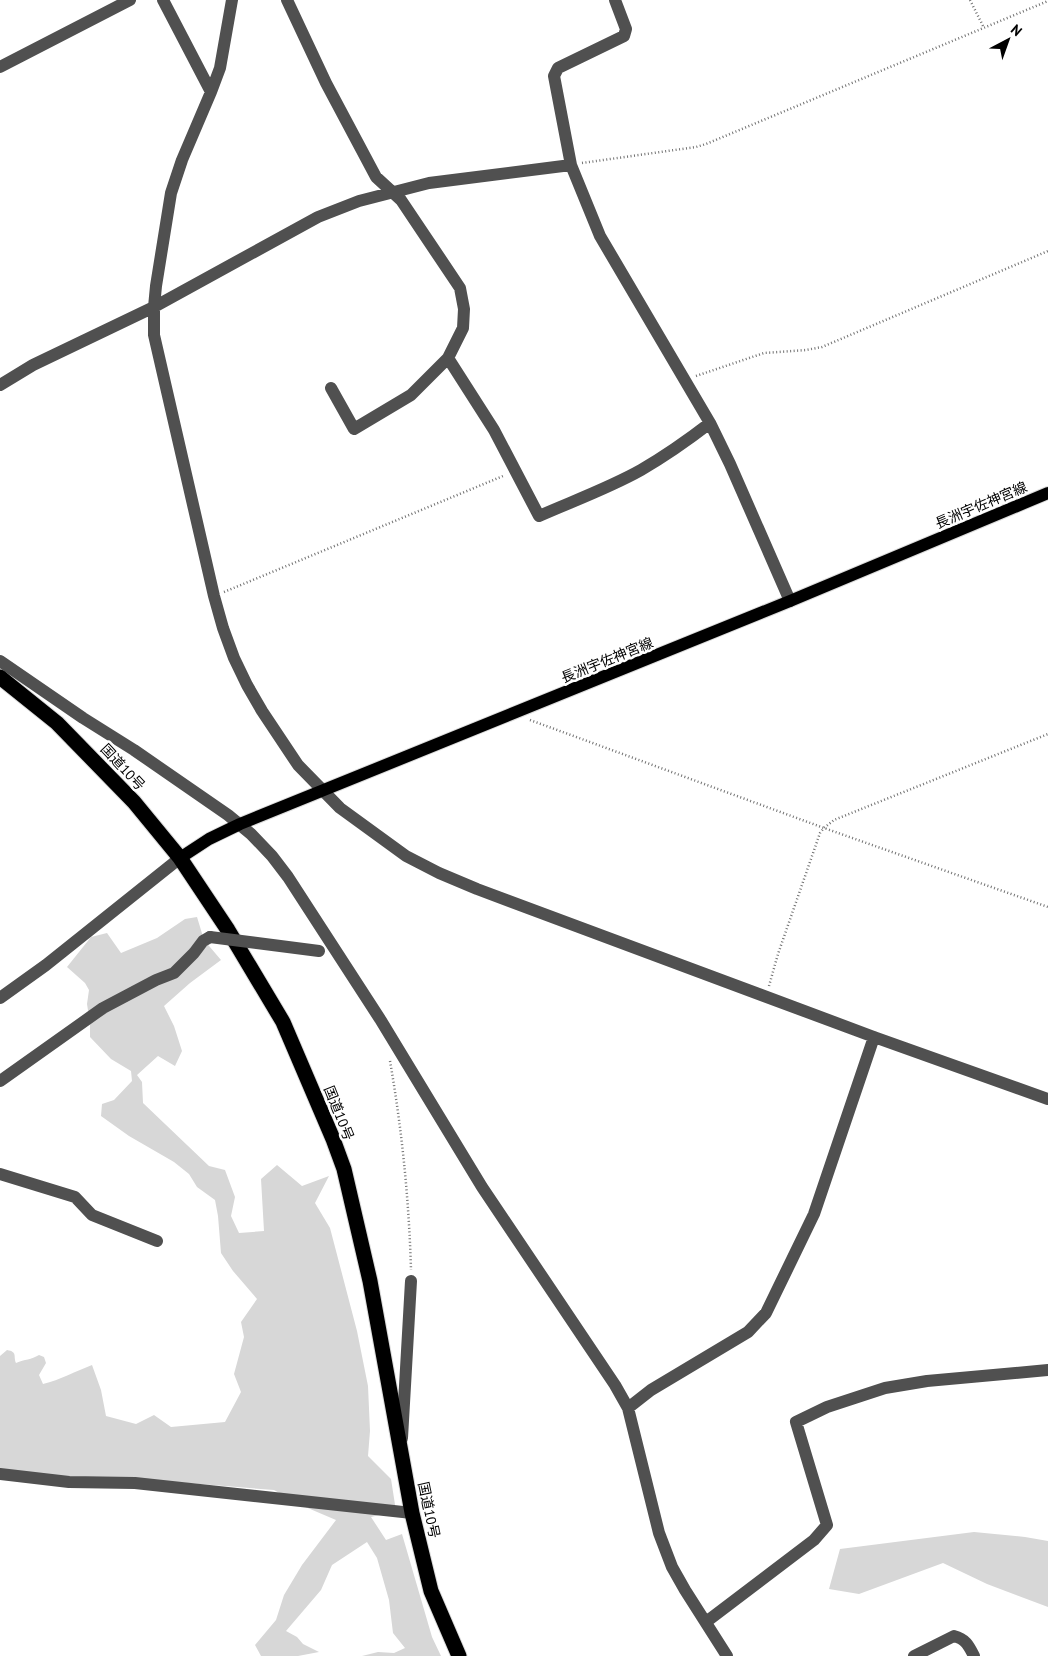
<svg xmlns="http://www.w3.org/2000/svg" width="1048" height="1656" font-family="'PT Sans','Noto Sans JP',sans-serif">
<rect width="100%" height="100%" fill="#fff"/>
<path fill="#d7d7d7" d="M197,917L204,940L221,960L190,983L164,1006L174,1026L182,1051L175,1066L158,1056L137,1075L142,1082L143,1103L209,1166L225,1170L235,1197L231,1216L239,1233L264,1231L261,1179L277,1165L302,1186L329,1176L315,1203L330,1228L357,1331L368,1386L370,1431L368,1456L391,1479L396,1511L371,1517L386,1540L402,1534L432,1637L441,1656H362L378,1652L394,1653L405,1648L393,1633L389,1600L377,1558L367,1542L332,1565L321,1590L286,1631L297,1637L303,1644L319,1652L298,1656H261L255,1645L276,1620L284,1595L302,1565L336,1520L303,1506L274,1490L150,1480L0,1475V1356L7,1350C18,1352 13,1356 16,1363C25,1359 31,1360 39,1355L44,1357L46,1363L39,1375L43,1384C60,1380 76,1371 92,1365L101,1390L106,1416L136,1424L154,1415L171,1427L225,1422L241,1392L234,1374L244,1337L241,1322L257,1299L233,1271L221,1253L218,1216L215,1200L197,1187L189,1174L174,1162L129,1136L101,1116L102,1104L114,1100L132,1081L131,1071L111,1059L90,1037V1023L87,1004L89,990L85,983L67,967L91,937L107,933L121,953L157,938L185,919Z
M974,1532L1025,1537L1048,1541V1607L987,1584L943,1563L859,1594L829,1589L840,1549Z"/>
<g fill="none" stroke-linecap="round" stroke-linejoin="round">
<defs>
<path id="major" d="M180,858L209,839L240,824L790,601L1048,493"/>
<path id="highway" d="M0,677L57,723L134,802L180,858L228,930L283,1022L333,1139L344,1169L370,1281L412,1513L431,1591L459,1656"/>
</defs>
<use href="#major" stroke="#dbdbdb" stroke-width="14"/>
<use href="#highway" stroke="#dbdbdb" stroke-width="17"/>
<path stroke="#727272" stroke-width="2.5" stroke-dasharray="1 2.5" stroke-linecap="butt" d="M970,0L984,28
M582,163L696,147L706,144L1048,1
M696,376L764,353L806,350L822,347L1048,251
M224,592L503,476
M530,720L824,828L1048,907
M769,986L778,954L820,833L824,828L834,820L1048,734
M390,1061C402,1130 409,1200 411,1270"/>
<path stroke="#505050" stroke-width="12" d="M163,0L211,92
M232,0L220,68L211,92L182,160L171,193L156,286L154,307V335L214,596L223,628L234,658L247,685L262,711L298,765L340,808L406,856L439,873L477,889L874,1037L1048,1099
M287,0L326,83L376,177L401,200L460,288L464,309L463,328L448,358L411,395L354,429L331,388
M615,0L626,29L624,36L558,68L554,76L571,165L600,236L710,423L730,464L790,601
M0,67L130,0
M448,358L494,430L539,516C573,501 609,488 641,470C665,456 688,440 710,423
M0,385L33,365L154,307L318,217L359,201L429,183L571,165
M0,661L83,718L134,750L228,815L251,834L272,856L288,877L380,1019L482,1187L615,1385L628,1408L659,1533L672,1567L685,1590L727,1656
M0,998L46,965L180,858
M0,1081L103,1008L156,980L174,973L194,953L203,941L210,937
M0,1174L75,1197L92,1215L157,1241
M628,1408L651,1390L748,1332L766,1313L814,1214L874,1037
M402,1438L411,1281
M0,1474L69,1482L135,1483L412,1513
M706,1622L814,1540L827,1525L796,1422L827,1407L885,1388L927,1381L1048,1370
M914,1656L954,1636C966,1639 969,1646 974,1656"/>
<use href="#major" stroke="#000" stroke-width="12"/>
<use href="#highway" stroke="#000" stroke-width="15"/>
<path stroke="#505050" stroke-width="12" d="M210,937L319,951"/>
</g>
<g text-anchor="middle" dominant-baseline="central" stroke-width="5" stroke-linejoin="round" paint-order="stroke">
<g font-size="14" fill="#000" stroke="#fff">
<text transform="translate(981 505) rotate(-23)">長洲宇佐神宮線</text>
<text transform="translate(607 660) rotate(-22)">長洲宇佐神宮線</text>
<text transform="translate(123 767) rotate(47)">国道10号</text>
<text transform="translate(339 1113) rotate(68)">国道10号</text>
<text transform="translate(429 1510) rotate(78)">国道10号</text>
</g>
</g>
<g transform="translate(1008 40) rotate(41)" stroke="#ffffff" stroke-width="4" paint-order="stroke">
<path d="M0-4L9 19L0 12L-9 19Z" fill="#000000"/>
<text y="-8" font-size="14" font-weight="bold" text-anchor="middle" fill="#000000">N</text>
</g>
</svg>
